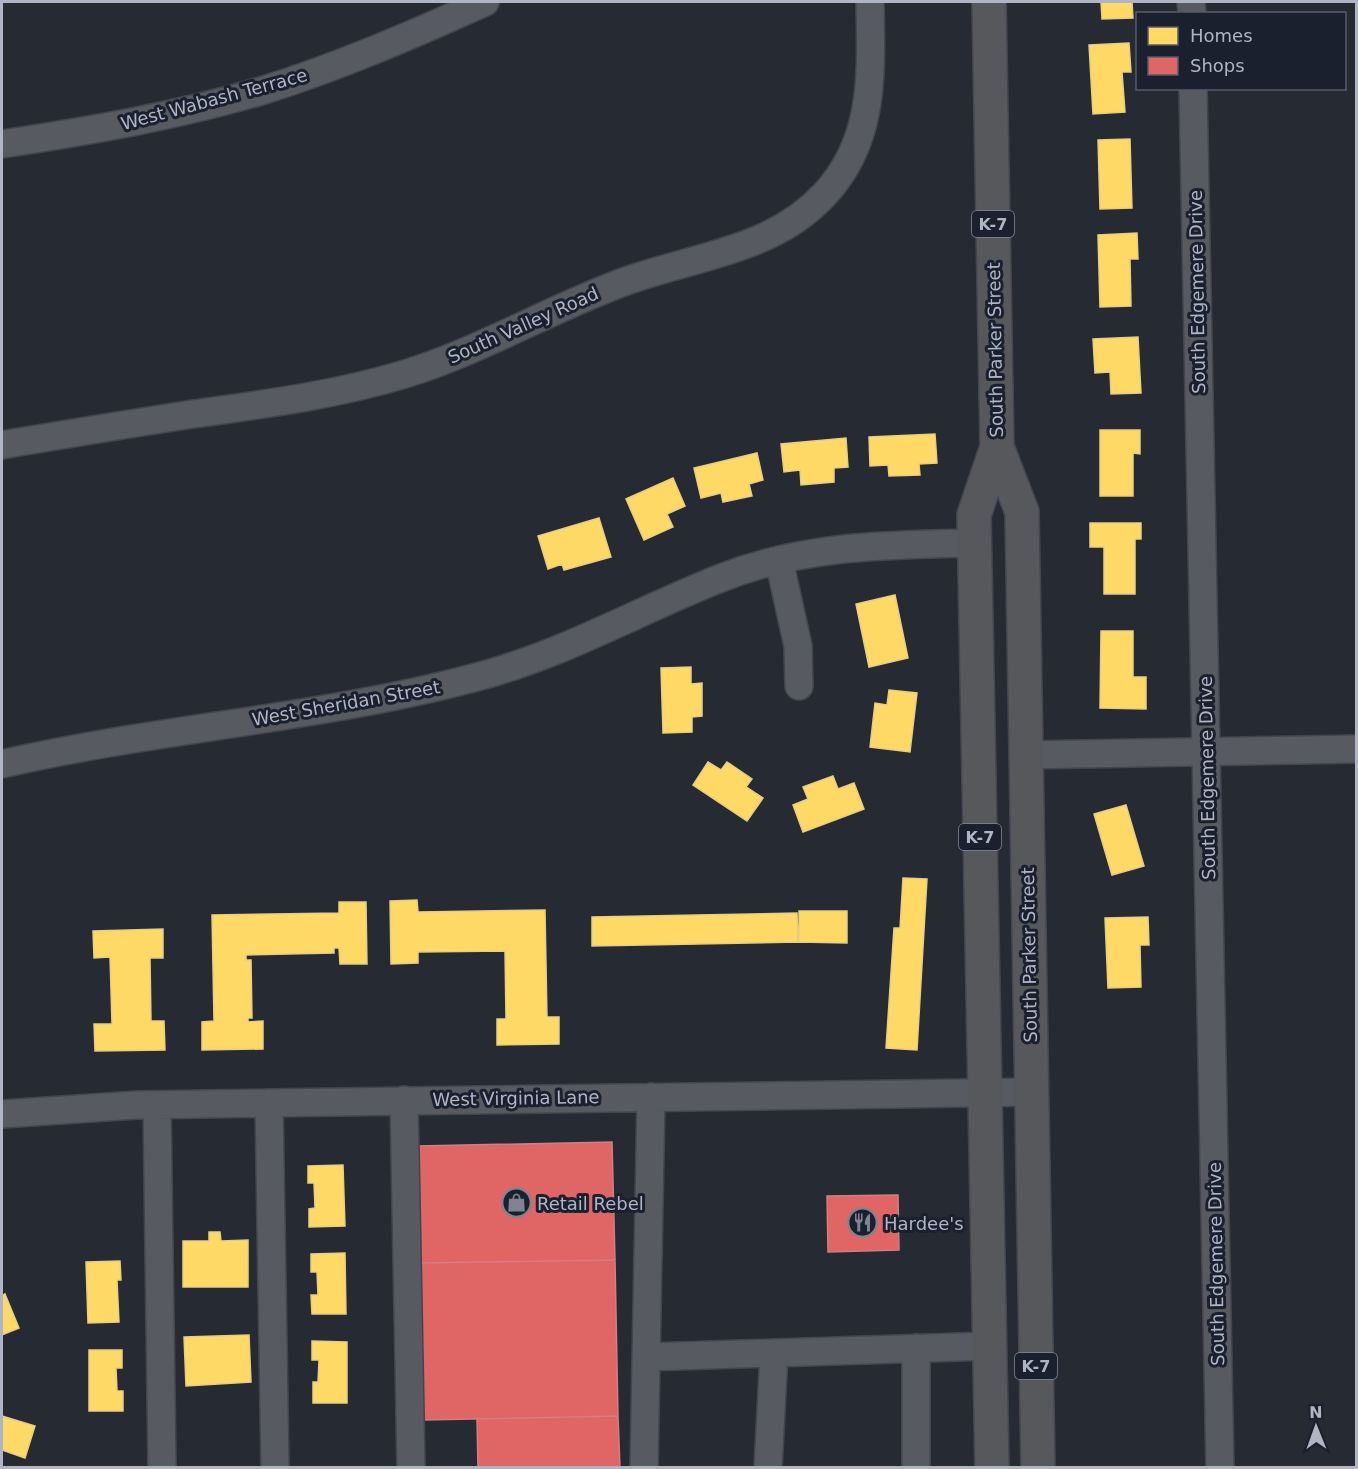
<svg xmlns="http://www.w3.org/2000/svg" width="1358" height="1469" font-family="'DejaVu Sans',sans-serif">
<rect width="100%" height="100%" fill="#262a33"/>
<path fill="#ffd966" stroke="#e7ce82" stroke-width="1.5" d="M1101,2H1132L1133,18L1102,19Z
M1129,43L1131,72H1122L1125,112L1093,114L1089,45Z
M1130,139L1132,208L1100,209L1098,140Z
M1137,233L1138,259H1130L1131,306L1100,307L1098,235Z
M1138,337L1141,393L1111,394L1110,372L1095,373L1093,339Z
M1100,430H1140V454L1133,453V496H1100Z
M935,434L937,463L919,464L920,475L889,476L888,465L870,466L869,437Z
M846,438L848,467L834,468V482L801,485L800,470L784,472L781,444Z
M757,453L763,480L749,484L752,496L723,502L721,493L701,498L694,468Z
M673,478L685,506L667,514L673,527L644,540L626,499Z
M599,518L611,557L564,570L562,564L548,569L538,536Z
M1090,523H1141V539H1135V594H1104V547H1090Z
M895,595L908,658L869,667L856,604Z
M1101,631H1133V677H1146V709L1100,708Z
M691,667V684L702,683V716L692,717V732L663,733L661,668Z
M889,690L917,693L910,752L870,747L875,703L887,705Z
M708,762L721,770L727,762L752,779L746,787L763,798L747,821L693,785Z
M833,776L838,789L854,783L864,809L803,832L793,805L808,799L803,787Z
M1126,805L1144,866L1112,875L1094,814Z
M903,878L927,879L917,1050L886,1048L894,928H900Z
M417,900L418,912L545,910L547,1017H559V1044L497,1045V1019H506L505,951L418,952V963L391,964L390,901Z
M339,902H366L367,964H340L339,948H334V953L246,955V960H251L252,1018H248V1022L263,1021V1049L202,1050V1022L214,1021L212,915L339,913Z
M799,911H847V943L799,942Z
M797,913L798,942L592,946V917Z
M1148,917L1149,945H1140L1141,987L1108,988L1105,918Z
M163,929V958H150L151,1021H164L165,1050L95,1051L94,1024H112L110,957L94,958L93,931Z
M343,1165L345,1226L309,1227V1209L315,1208L314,1183H308V1166Z
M209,1232H220L221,1241L248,1240V1287H183V1241H209Z
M345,1253L346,1314H312L311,1295H318L317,1272H311V1254Z
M120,1261L121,1280H117L119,1322L88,1323L86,1262Z
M5,1294L19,1328L2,1335V1296Z
M249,1335L251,1382L186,1386L184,1337Z
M312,1341L347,1342V1403H313V1382H318L319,1360H312Z
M89,1350H122V1368H116L117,1391H123V1411H89Z
M2,1416L35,1426L25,1458L2,1450Z"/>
<path fill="#e06666" stroke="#d27e82" stroke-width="1.5" d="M612,1142L615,1260L421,1263L418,1146Z
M898,1195L899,1250L828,1252L827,1196Z
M615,1260L618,1416L424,1420L421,1263Z
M618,1416L620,1468H478L477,1419Z"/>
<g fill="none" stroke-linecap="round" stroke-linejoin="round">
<defs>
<path id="minor" d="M1191,2L1192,14
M1193,88L1220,1468
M2,144C89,131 176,116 261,91C338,67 412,35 485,2
M2,445C65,434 129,424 193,414C265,404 336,395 405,374C483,350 553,307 629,280C697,256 773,250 824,195C876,140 871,71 870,2
M779,560L798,646L799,686
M1026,755L1356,749
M2,764C158,728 318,719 473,678C563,655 637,611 721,578C804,545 886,545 974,543
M404,1100L411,1468
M269,1103L275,1468
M157,1105L162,1468
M2,1114L137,1105L1031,1092
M916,1348V1468
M646,1357L774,1353
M644,1468L651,1097
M768,1468L774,1353L990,1346"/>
<path id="highway" d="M989,2L997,447L974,515L992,1468
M997,447L1022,512L1038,1468"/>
</defs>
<use href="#minor" stroke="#42454d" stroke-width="30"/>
<use href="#highway" stroke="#43464f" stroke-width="36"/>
<use href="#minor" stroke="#575a61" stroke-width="27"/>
<use href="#highway" stroke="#56585c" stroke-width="33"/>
</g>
<defs>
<symbol id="shop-ring" viewBox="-11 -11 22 22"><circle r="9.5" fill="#1a202e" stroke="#808492" stroke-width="1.5"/><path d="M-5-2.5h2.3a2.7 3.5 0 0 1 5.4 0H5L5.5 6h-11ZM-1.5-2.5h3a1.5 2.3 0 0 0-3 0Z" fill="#808492"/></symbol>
<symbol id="restaurant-ring" viewBox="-11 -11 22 22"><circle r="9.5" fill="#1a202e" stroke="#808492" stroke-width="1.5"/><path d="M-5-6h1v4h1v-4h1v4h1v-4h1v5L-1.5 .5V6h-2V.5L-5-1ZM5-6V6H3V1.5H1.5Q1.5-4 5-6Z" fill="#808492"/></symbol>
</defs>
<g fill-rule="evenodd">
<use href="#shop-ring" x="500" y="1186" width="33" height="33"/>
<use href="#restaurant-ring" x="846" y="1206" width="33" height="33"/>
</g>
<g text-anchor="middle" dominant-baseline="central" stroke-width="6" stroke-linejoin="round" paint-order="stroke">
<g fill="#1a202e" stroke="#838898" stroke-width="1.5">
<rect x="972" y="211" width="42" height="26" rx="4.5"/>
<rect x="959" y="824" width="42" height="26" rx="4.5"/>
<rect x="1015" y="1353" width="42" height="26" rx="4.5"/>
</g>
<g font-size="16" font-weight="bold" fill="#b0b5c5">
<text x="993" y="224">K-7</text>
<text x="980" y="837">K-7</text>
<text x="1036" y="1366">K-7</text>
</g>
<g font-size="18" fill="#b0b5c5" stroke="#1a202e">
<text transform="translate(214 99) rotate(-15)">West Wabash Terrace</text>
<text transform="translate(1197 292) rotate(-91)">South Edgemere Drive</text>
<text transform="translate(523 325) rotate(-24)">South Valley Road</text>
<text transform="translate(995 350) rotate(-91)">South Parker Street</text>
<text transform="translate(346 703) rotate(-10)">West Sheridan Street</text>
<text transform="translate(1207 778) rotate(-91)">South Edgemere Drive</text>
<text transform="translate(1029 955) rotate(-91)">South Parker Street</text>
<text transform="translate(516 1098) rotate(-1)">West Virginia Lane</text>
<text transform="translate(1216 1264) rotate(-91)">South Edgemere Drive</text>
</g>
<g font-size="18" fill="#b0b5c5" stroke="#1a202e" text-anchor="start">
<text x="537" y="1203">Retail Rebel</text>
<text x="884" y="1223">Hardee's</text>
</g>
</g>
<rect width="1358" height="1469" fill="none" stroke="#b0b5c5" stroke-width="6"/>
<rect x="1136" y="12" width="210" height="78" fill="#1a202e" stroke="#565c6a" stroke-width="1.5"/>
<rect x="1148" y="27" width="30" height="18" fill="#ffd966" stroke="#565c6a" stroke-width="1.5"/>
<text x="1190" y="42" font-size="18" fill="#b0b5c5">Homes</text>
<rect x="1148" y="57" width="30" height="18" fill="#e06666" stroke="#565c6a" stroke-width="1.5"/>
<text x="1190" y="72" font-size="18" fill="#b0b5c5">Shops</text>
<g transform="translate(1316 1427) rotate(359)" stroke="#1a202e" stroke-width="4.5" paint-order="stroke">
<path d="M0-4.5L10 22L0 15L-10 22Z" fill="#b0b5c5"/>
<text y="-9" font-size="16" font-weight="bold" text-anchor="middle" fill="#b0b5c5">N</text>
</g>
</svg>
